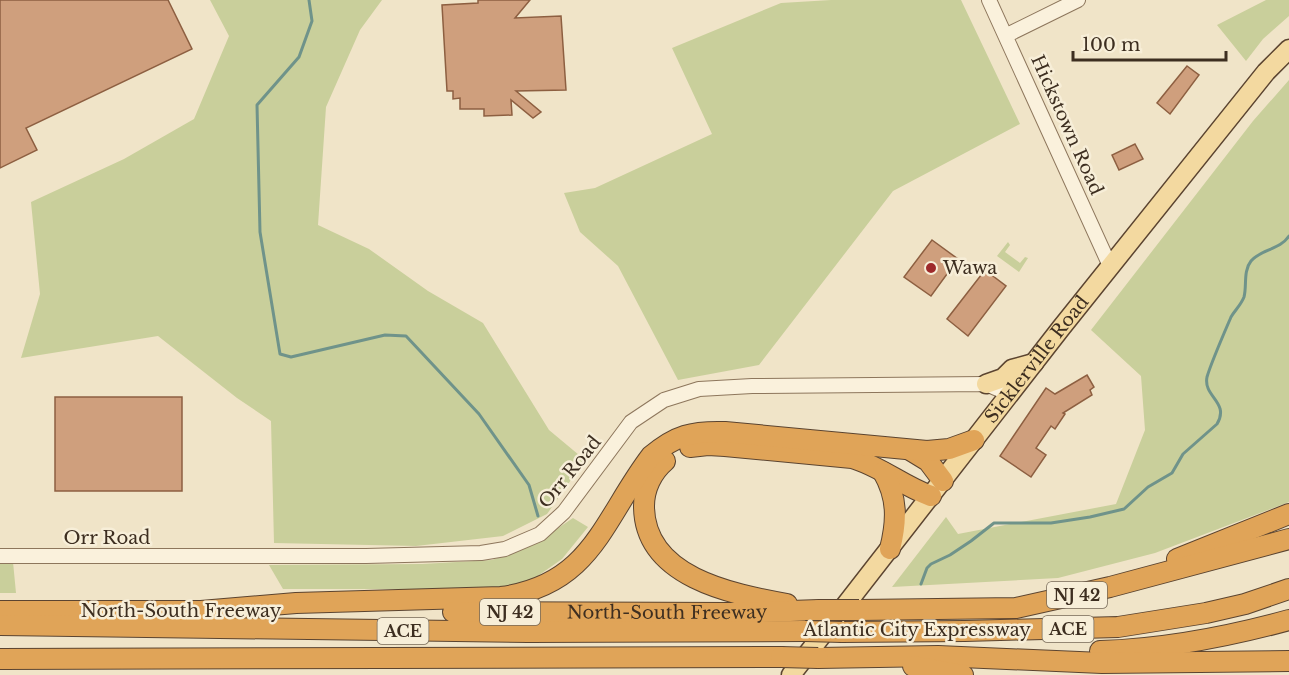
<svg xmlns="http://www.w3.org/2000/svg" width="1289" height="675" font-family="'Libre Baskerville',serif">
<rect width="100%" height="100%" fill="#f0e4c8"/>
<path fill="#c9cf9b" d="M210,0H382L360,30L326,107L318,225L369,249L428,291L483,323L549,430L585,460L547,514L503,536L416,546L274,543L271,421L237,398L158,336L21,358L40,294L31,202L124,159L194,119L229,36Z
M831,0H961L1020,124L893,191L759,365L678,380L618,266L580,232L564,193L595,188L712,134L672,48L781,3Z
M1266,0H1289V16L1263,39L1246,61L1217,25Z
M1289,80V502L1155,553L1058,578L892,587L946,517L958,534L1116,504L1145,430L1141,376L1091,330L1253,121Z
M1008,242L1010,245L1005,252L1020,263L1025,257L1028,258L1019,272L997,256Z
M573,518L588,527L562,559L532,580L500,589H283L269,565L422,564L492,560L533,545Z
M0,562H13L16,593H0Z"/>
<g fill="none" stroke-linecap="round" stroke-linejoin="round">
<path stroke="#6f938a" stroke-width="3" d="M309,0L312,21L299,57L257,105L260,232L280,354L291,357L385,335L406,336L479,414L529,485L538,516
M921,584L927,568L931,564L950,555L971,541L994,523H1051L1090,517L1124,509L1148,487L1172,473L1183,454L1217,424C1230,402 1203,397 1207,377C1211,363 1225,331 1231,317C1235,310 1241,305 1244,297C1247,286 1243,271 1251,261C1261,249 1280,250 1289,236"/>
</g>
<path fill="#cf9f7d" stroke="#8d5f41" stroke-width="1.5" d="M0,0H168L192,49L26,128L37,150L0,168Z
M478,0H530L515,18L561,16L566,90L516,91L541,112L533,118L511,100L512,115L484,116V109H460V98L453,99V91H447L442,5L478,3Z
M1187,66L1199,75L1170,114L1157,103Z
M1135,144L1143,159L1119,170L1112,155Z
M932,240L958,259L931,296L904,277Z
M985,270L1006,286L968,336L947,319Z
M1087,375L1094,387L1090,390L1092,395L1063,413L1065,414L1055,429L1051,426L1036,448L1046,455L1031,477L1000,456L1046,388L1055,394Z
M55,397H182V491H55Z"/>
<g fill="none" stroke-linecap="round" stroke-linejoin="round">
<defs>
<path id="minor" d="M989,0L1110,266
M1007,35L1078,0
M0,556H366L481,553L505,549L540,534L564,512L631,422L664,400L699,389L752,386L986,384L1010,394"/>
<g id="major">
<path d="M986,384L1003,378L1012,369L1034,363"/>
<path id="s1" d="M791,675L1061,328L1266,72L1289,49"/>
</g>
<g id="highway">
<path d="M690,447L708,445L725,446L852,458C880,466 903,486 931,496"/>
<path d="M910,450L928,461L943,481"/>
<path d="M665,461C652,472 644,489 644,506C644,577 731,594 787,604"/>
<path d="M883,472C898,498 897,521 890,549"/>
<path d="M1177,559L1289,514"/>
<path d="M859,610L1016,608L1110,587L1289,539"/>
<path d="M0,611H213"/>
<path d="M201,611L296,603L501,597C592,585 603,519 651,456C676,435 692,431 725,432L927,451L949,449L974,440"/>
<path id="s2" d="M453,612L732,613L819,610"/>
<path d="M0,625L528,632L805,631"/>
<path d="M842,632L965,631L1118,627L1206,613L1245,604L1289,589"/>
<path d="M1100,651C1164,649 1227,637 1289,620"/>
<path d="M818,658L938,656L1102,663L1289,661"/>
<path d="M0,659L781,657"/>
<path d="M913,666L963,675"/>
</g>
</defs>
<use href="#minor" stroke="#8d765c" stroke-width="16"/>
<use href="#major" stroke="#5b4430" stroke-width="21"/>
<use href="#highway" stroke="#5b4430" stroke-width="22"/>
<use href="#minor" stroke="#faf1dc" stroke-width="14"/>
<use href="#major" stroke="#f3d9a0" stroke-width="18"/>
<use href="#highway" stroke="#e0a458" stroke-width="20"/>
<defs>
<path id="highway-bridge" d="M819,610H859
M805,631L842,632
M781,657L818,658"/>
</defs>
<use href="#highway-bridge" stroke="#5b4430" stroke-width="22" stroke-linecap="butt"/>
<use href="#highway-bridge" stroke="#e0a458" stroke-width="20"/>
</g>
<circle fill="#9e2a2b" stroke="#f7eed8" stroke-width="2" cx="931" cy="268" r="6"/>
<g text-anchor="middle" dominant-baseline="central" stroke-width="5" stroke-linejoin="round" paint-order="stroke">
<g fill="#f7eed8" stroke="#756857" stroke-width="1.5">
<rect x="1047" y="582" width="60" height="26" rx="4.5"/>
<rect x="480" y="599" width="60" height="26" rx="4.5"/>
<rect x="1042.5" y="616" width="51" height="26" rx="4.5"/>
<rect x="377.5" y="618" width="51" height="26" rx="4.5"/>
</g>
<g font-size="16" font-weight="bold" fill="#3d2e20">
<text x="1077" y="595">NJ 42</text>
<text x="510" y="612">NJ 42</text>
<text x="1068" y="629">ACE</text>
<text x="403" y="631">ACE</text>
</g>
<g font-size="18" fill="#3d2e20" stroke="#f7eed8">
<text transform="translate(1067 125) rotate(66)">Hickstown Road</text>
<text stroke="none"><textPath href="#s1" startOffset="400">Sicklerville Road</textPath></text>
<text transform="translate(570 472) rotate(-51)">Orr Road</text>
<text x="107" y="538">Orr Road</text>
<text x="181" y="611">North-South Freeway</text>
<text stroke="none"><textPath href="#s2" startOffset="214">North-South Freeway</textPath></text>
<text x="917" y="630">Atlantic City Expressway</text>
</g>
<g font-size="18" fill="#3d2e20" stroke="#f7eed8" text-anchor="start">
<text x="943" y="268">Wawa</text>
</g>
</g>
<path d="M1073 51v9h153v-9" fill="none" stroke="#3d2e20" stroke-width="3"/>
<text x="1082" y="51" font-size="18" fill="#3d2e20" stroke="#f7eed8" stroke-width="4.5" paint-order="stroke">100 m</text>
</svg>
